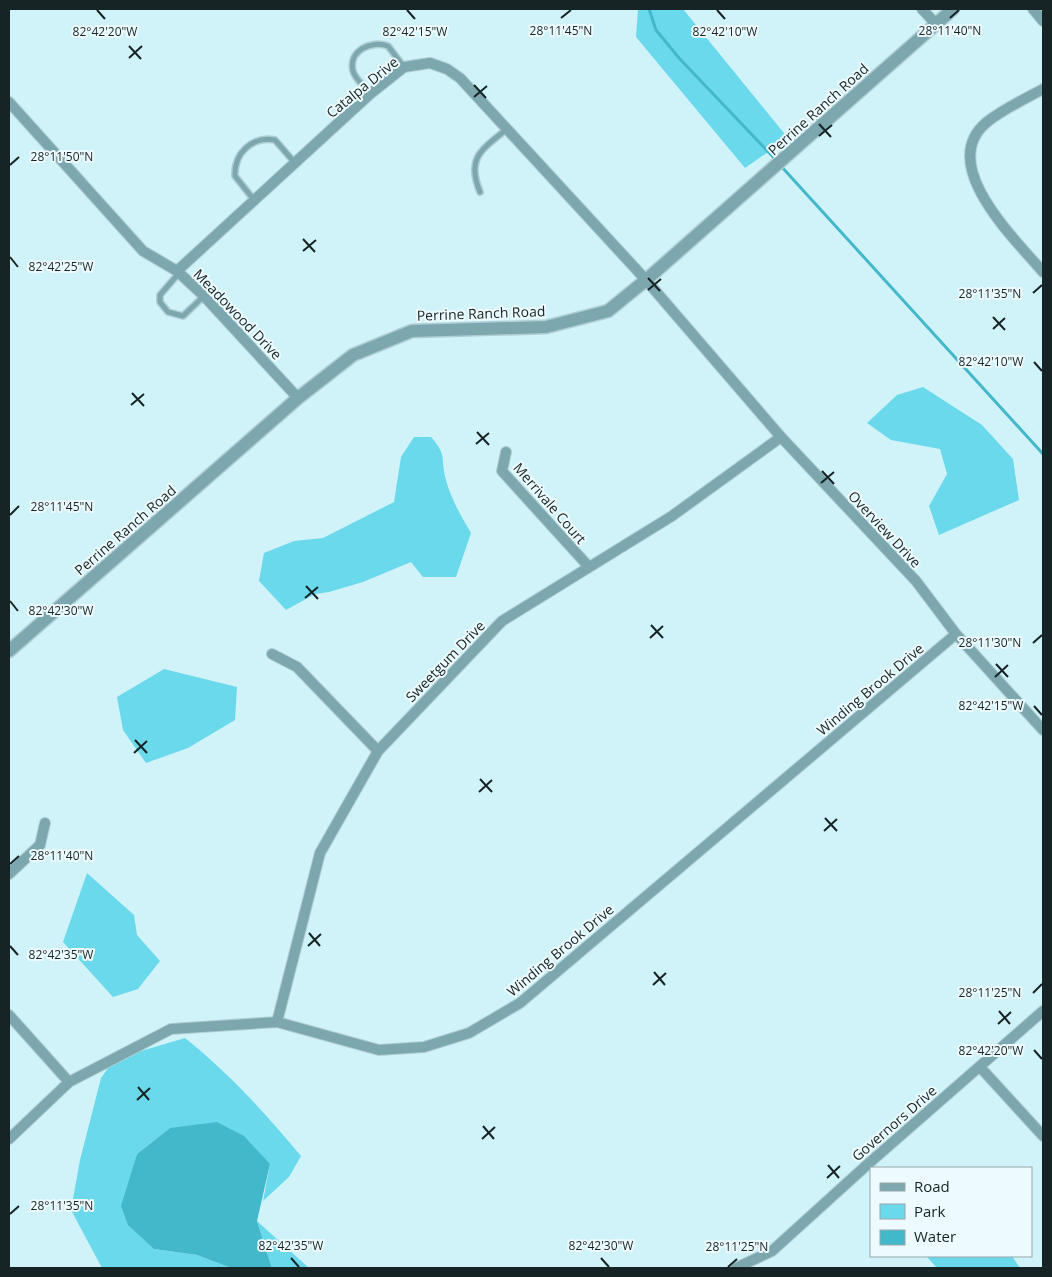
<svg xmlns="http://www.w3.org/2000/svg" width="1052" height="1277" font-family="'Open Sans',sans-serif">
<rect width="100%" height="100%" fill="#d0f3f9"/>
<path fill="#6bd9ec" d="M638,9H683L788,138L745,168L636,37Z
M923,387L982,425L1013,459L1019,500L939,535L929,506L947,474L940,449L891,440L867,423L897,395Z
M414,437H431C448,456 440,458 446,480C451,499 461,516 471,533L456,577H423L411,562L363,582L329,592L315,594L286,610L259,581L264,553L294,541L323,538L394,502L401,457Z
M164,669L237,687L235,720L188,748L146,763L123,730L117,697Z
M87,873L134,915L137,935L160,961L138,989L113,997L63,942Z
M185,1038C229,1073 265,1113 301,1156L289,1177L263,1201L270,1164L170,1128L137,1154L132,1173L154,1249L197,1255L231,1268H102L71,1210L80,1160L101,1078L118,1054L141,1051Z
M257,1221L309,1268H272Z
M926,1256H1012L1020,1268H937Z"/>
<path fill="#44b8cb" d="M217,1122L244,1136L270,1164L257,1221L272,1268H231L197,1255L154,1249L128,1225L121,1206L137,1154L170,1128Z"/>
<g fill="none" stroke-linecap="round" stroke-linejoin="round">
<path stroke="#44b8cb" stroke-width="3" d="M649,9L656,30L679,58L776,160
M780,165L1043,454"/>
<defs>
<path id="service" d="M370,94C365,87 355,79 353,71C348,50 372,40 388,46L404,67
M480,192C466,158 481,150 507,129
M254,200L235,176C234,153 252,136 275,140L295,163
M179,273L160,295V302L168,312L183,316L204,296"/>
<path id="minor" d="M922,9L936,24
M1033,9L1043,21
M1043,89C1025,99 1003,109 987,122C936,164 1014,238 1043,272
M9,102L143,251L177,271L203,295L298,398
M177,271L370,94L404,67L430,63L447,69L460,78L646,280L781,437L916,581L956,634L1043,730
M506,452L502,471L589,567
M272,654L297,667L378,751
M9,874L40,845L45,823
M9,1015L69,1082
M277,1022L320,853L378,751L502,621L672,516L781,437
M980,1067L1043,1136
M9,1139L69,1082L171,1029L277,1022L379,1050L424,1047L469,1033L520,1003L956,634
M736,1268L772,1251L868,1164L1043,1011"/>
<path id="tertiary" d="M9,651L298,398L353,355L412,331L546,327L608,311L646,280L953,9"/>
</defs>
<use href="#service" stroke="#afced3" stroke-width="8"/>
<use href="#minor" stroke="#afced3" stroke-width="12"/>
<use href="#tertiary" stroke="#afced3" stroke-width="15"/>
<use href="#service" stroke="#7ca7af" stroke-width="5"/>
<use href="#minor" stroke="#7ca7af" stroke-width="10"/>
<use href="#tertiary" stroke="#7ca7af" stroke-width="12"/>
</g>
<path fill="none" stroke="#172426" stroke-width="2" d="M97,10L105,19M407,10L415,19M717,10L725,19M561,18L571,10M950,18L959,10M129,46L141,59M129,58L142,46M474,85L486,98M474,97L487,86M819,124L831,137M819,136L832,125M10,165L19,157M303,239L315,252M303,251L316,240M10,257L18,267M648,278L660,291M648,290L661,279M1033,293L1042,285M993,317L1005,330M993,329L1005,318M1034,362L1042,371M132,393L144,406M131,405L144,394M477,432L489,445M476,444L489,433M822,471L834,484M821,483L834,472M10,515L19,506M306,586L318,599M305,598L318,587M10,601L18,611M651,625L663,638M650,638L663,626M1033,643L1042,635M996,664L1008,677M995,677L1008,665M1034,706L1042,715M135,740L147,753M134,753L147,741M480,779L492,792M479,792L492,780M825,818L837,831M824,831L837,819M10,864L19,856M309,933L320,946M10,946L18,955M308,946L321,934M654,972L665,985M653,985L666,973M1033,993L1042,984M999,1011L1010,1024M998,1024L1011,1012M1034,1050L1042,1059M138,1087L149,1100M137,1100L150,1088M483,1126L494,1139M482,1139L495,1127M828,1165L839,1178M827,1178L840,1166M10,1214L19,1206M291,1258L299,1267M601,1258L609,1267M728,1267L737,1259"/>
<g text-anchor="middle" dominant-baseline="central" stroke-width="4" stroke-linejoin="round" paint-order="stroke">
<g font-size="14" fill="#172426" stroke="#eefbfe">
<text transform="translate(362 87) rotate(-39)">Catalpa Drive</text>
<text transform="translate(818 109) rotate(-42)">Perrine Ranch Road</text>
<text transform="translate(481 313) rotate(-2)">Perrine Ranch Road</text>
<text transform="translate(238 314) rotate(46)">Meadowood Drive</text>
<text transform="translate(550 503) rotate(49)">Merrivale Court</text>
<text transform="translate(885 529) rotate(47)">Overview Drive</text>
<text transform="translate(125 530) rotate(-41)">Perrine Ranch Road</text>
<text transform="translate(445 661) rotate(-46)">Sweetgum Drive</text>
<text transform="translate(870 689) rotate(-40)">Winding Brook Drive</text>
<text transform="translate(560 950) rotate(-40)">Winding Brook Drive</text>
<text transform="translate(894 1123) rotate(-41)">Governors Drive</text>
</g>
</g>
<g font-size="12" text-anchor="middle" fill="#172426" stroke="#eefbfe" stroke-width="4" stroke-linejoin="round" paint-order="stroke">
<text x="950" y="35">28°11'40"N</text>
<text x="561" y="35">28°11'45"N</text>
<text x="105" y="36">82°42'20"W</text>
<text x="415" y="36">82°42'15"W</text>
<text x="725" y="36">82°42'10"W</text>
<text x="62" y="161">28°11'50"N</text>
<text x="61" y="271">82°42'25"W</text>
<text x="990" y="298">28°11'35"N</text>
<text x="991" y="366">82°42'10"W</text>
<text x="62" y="511">28°11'45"N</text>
<text x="61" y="615">82°42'30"W</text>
<text x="990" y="647">28°11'30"N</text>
<text x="991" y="710">82°42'15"W</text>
<text x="62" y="860">28°11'40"N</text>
<text x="61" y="959">82°42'35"W</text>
<text x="990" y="997">28°11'25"N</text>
<text x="991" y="1055">82°42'20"W</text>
<text x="62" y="1210">28°11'35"N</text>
<text x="291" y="1250">82°42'35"W</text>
<text x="601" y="1250">82°42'30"W</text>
<text x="737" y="1251">28°11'25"N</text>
</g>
<rect width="1052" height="1277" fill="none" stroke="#172426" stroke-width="20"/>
<rect x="870" y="1167" width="162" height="90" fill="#eefbfe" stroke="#98a5a8"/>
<rect x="880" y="1183" width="25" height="8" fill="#7ca7af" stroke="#98a5a8"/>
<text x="914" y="1192" font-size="15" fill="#172426">Road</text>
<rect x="880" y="1204" width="25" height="15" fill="#6bd9ec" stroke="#98a5a8"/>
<text x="914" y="1217" font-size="15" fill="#172426">Park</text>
<rect x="880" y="1230" width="25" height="15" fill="#44b8cb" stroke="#98a5a8"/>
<text x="914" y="1242" font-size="15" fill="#172426">Water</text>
</svg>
